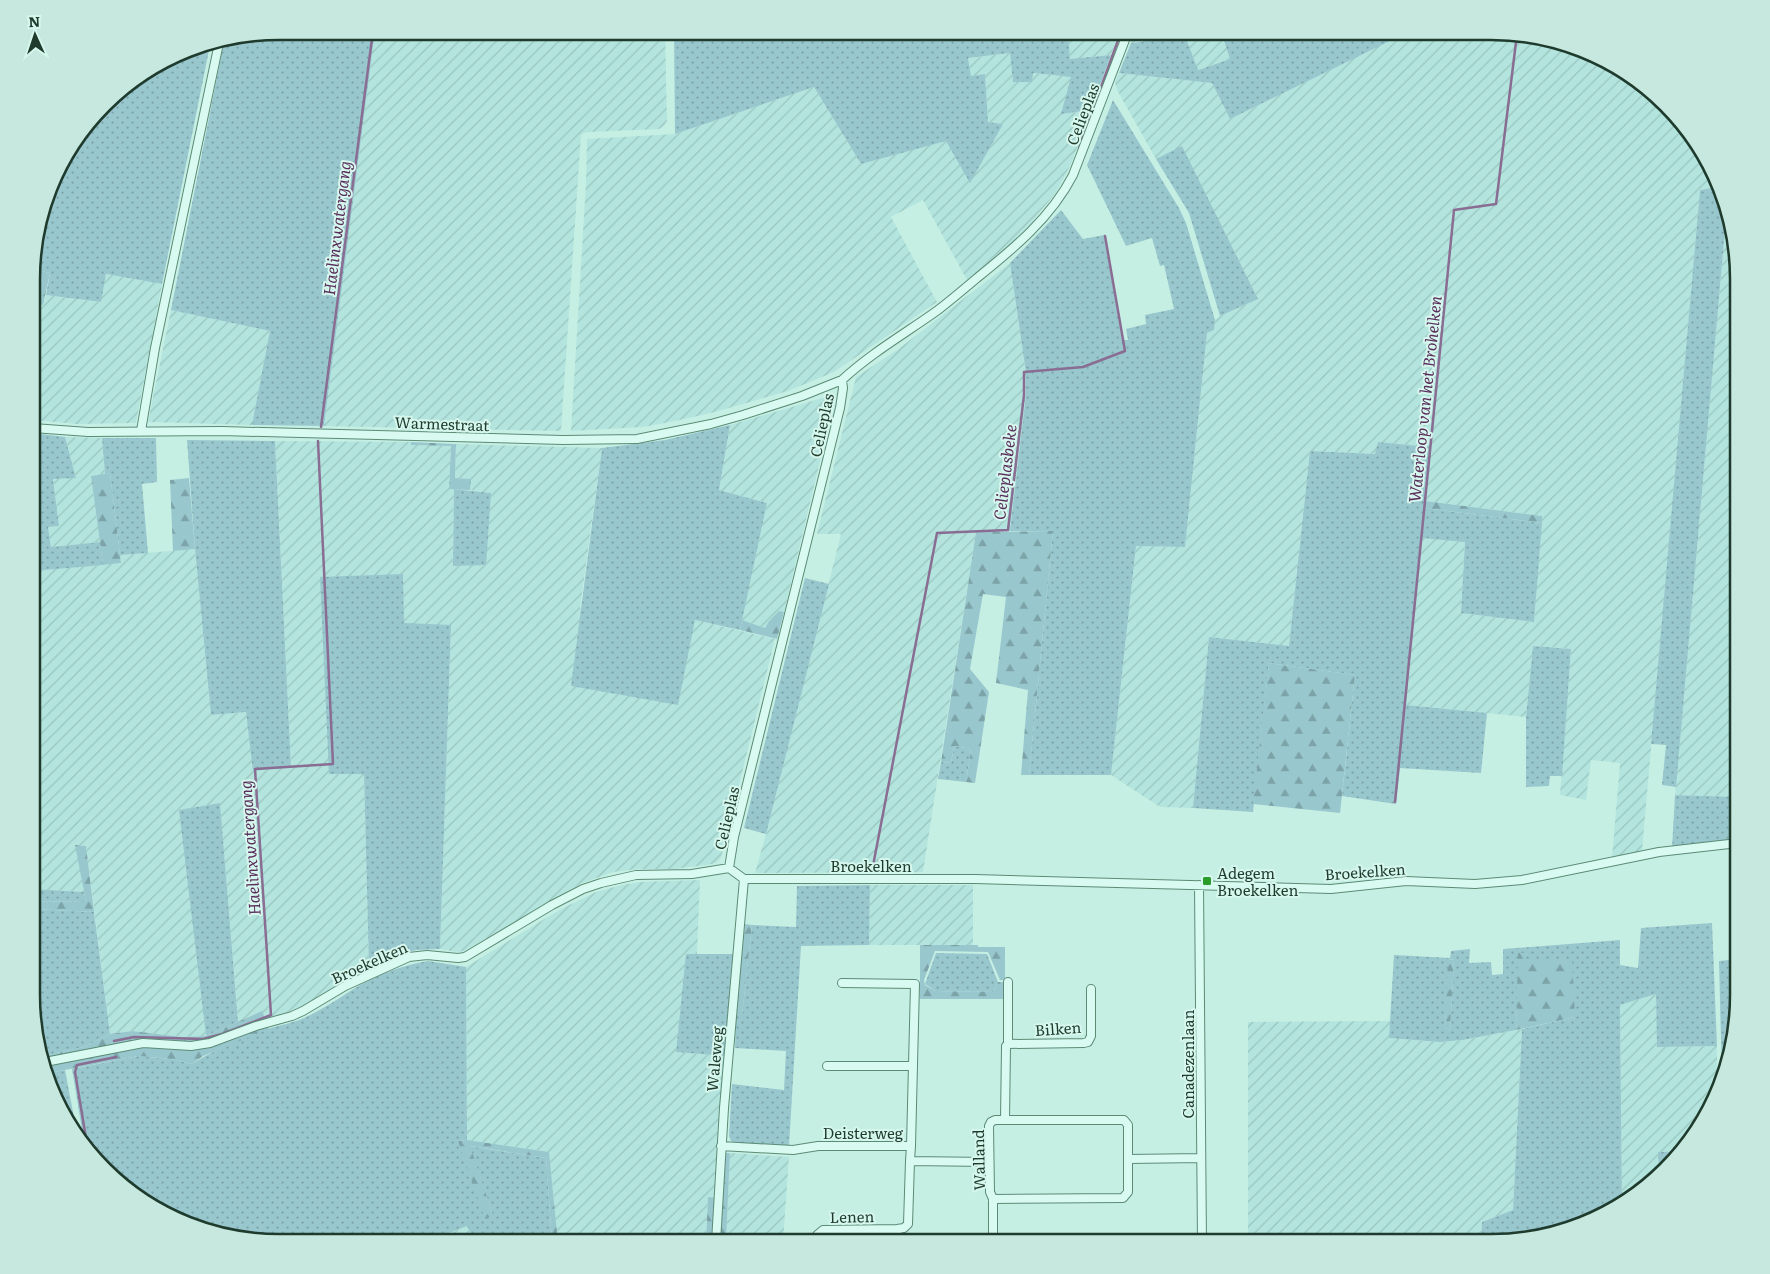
<svg xmlns="http://www.w3.org/2000/svg" width="1770" height="1274" font-family="Literata,serif">
<defs>
<pattern id="farmland-furrows" width="10" height="10" patternUnits="userSpaceOnUse" patternTransform="scale(1.25)"><rect width="10" height="10" fill="#b3e5de"/><path d="M-1 1l2-2M0 10L10 0M9 11l2-2" fill="none" stroke="#9ac5bf"/></pattern>
<pattern id="grass-dots" width="8" height="8" patternUnits="userSpaceOnUse" patternTransform="scale(1.25)"><rect width="8" height="8" fill="#99c7ce"/><path d="M2 2h.1M6 6h.1" fill="none" stroke="#7ca3a8" stroke-width="1.8" stroke-linecap="round"/></pattern>
<pattern id="forest-firs" width="22" height="20" patternUnits="userSpaceOnUse" patternTransform="scale(1.25)"><rect width="22" height="20" fill="#99c7ce"/><path d="M5 1l3.5 6h-7zM16 11l3.5 6h-7z" fill="#7ca3a8"/></pattern>
</defs>
<rect width="100%" height="100%" fill="#c6efe4"/>
<path fill="url(#farmland-furrows)" d="M375,31H665L667,121L664,126L659,129L591,132L584,133L581,135L561,431L324,426Z
M1068,32H1119L1111,55L1070,59Z
M1136,32H1168L1158,37L1140,42L1131,43Z
M1178,32H1221L1230,59L1197,70L1185,37L1181,38Z
M1396,32H1507L1586,50L1642,83L1678,116L1713,169L1718,187L1700,190L1642,851L1612,858L1620,763L1591,760L1586,800L1560,795L1571,649L1533,646L1526,717L1406,705L1421,538L1465,541L1461,613L1534,622L1542,516L1425,501L1429,447L1378,442L1376,454L1310,451L1289,646L1209,637L1193,808L1160,807L1111,775L1136,546L1185,547L1207,333L1214,329L1215,320L1220,316L1258,299L1182,147L1156,159L1117,90L1115,82L1119,73L1212,83L1230,119L1397,37Z
M1010,53L1013,81L1032,73L1071,77L1070,113L1091,110L1071,164L1057,191L1032,222L1007,248L967,280L923,200L891,217L937,302L834,372L788,391L715,412L680,420L643,427L571,431L586,182L587,139L675,134L814,87L861,164L1003,124L988,122L985,75L971,76L968,58Z
M1726,218L1738,263V797L1675,795Z
M1010,263L1026,373V394L1010,531L976,532L923,872L755,873L766,834L841,534H817L856,377L897,350Z
M106,274L162,284L136,423L77,424L33,420V303L43,305L46,295L100,302Z
M171,310L271,331L252,425L148,422Z
M836,394L784,612H779L769,621L765,628L742,620L767,503L719,490L730,425Z
M65,437L102,438L105,474L91,476L100,542L51,547L48,527L59,526L53,479L76,477Z
M275,441L411,442V445L451,446L449,489H454L453,565L490,493L470,490V479L455,478L456,444L602,448L580,608L695,620L775,639L721,858L716,863L707,865L673,869H638L613,872L580,884L464,951L457,952L440,949L451,625L329,774L364,773L369,968L299,1008L265,1020L261,1011L238,1022L220,803L180,810L206,1036L183,1037L132,1031L110,1034L86,846L76,845L84,892L33,889V571L121,563L120,555L195,549L211,715L246,712L254,771L291,767Z
M700,880L697,955L687,954L676,1052L724,1056L715,1197L708,1198L706,1242H558L549,1152L467,1140L466,967L559,910L596,892L622,885L640,882Z
M870,885H973V945H869Z
M1656,994L1658,1047L1717,1046V1095L1687,1146L1683,1151L1658,1152L1659,1176L1654,1182L1637,1193L1622,1194L1620,1005Z
M1391,1021L1390,1038L1439,1042L1464,1040L1522,1029L1513,1210L1482,1222L1481,1243H1248V1022Z
M730,1153L789,1157L783,1242H726Z
M467,1226L475,1242H426Z"/>
<path fill="url(#grass-dots)" fill-rule="evenodd" d="M279,31H375L324,426L252,425L270,331L171,310L224,42Z
M674,31L1068,32L1070,59L1111,55L1091,110L1061,114L1071,77L1033,73L1032,82H1013L1010,53L968,58L971,76L985,74L988,122L1003,124L970,183L946,141L861,164L814,87L675,134Z
M1168,32H1178L1181,38L1185,36L1198,70L1230,59L1221,32H1396L1398,37L1230,119L1212,83L1119,73L1131,43C1145,42 1157,38 1168,32Z
M210,45L162,284L106,274L101,302L46,295L50,273L33,269V247L57,169L115,93L184,50Z
M1113,100L1179,208L1186,223L1215,320L1214,330L1207,333L1185,547L1136,546L1111,775H1029L1053,531H1010L1026,394V373L1010,263L1061,210L1083,239L1104,235L1122,340H1128L1126,329L1146,324L1145,315L1174,309L1164,265L1160,266L1152,238L1126,246L1087,165Z
M1182,146L1258,299L1220,316L1189,213L1156,159Z
M1718,187L1726,218L1676,787L1662,785L1666,745L1651,744L1700,190Z
M730,425L719,490L767,503L740,630L695,620L678,705L571,686L602,448L665,440Z
M33,433L65,437L76,478L53,479L59,526L48,527L51,547L100,542L103,565L33,571Z
M102,438H156L157,482L142,484L148,553L120,555L110,473L105,474Z
M187,440L275,441L291,767L253,771L246,712L211,715L195,549Z
M1378,442L1430,447L1424,508L1542,523L1534,622L1461,613L1465,542L1421,538L1406,705L1487,713L1481,773L1400,768L1396,804L1342,796L1355,675L1269,663L1253,812L1193,808L1209,637L1289,646L1310,451L1375,454Z
M454,489L491,493L486,565L453,566Z
M403,574L404,623L451,625L440,949L417,950L403,953L369,968L364,774H329L320,577Z
M805,578L829,584L766,834L744,828Z
M1533,646L1571,649L1562,776H1550L1549,786L1526,787V717Z
M954,746L971,749L966,782L938,779L941,762L951,763Z
M1675,795L1738,797V840L1672,848Z
M220,803L238,1022L206,1036L179,810Z
M870,885L869,945L801,946L789,1146L737,1143L731,1141L729,1136L732,1084L784,1090L786,1051L735,1048L736,1015H742L752,925L796,927L797,886Z
M33,889L84,892L86,902L33,901Z
M33,909L94,912L110,1034L84,1047L43,1056L33,1027Z
M1712,923L1717,1046L1657,1047L1656,994L1620,1005L1622,1203L1601,1217L1555,1234L1481,1243L1482,1222L1513,1210L1522,1029L1575,1017L1526,959L1519,953L1516,1030L1463,1040L1439,1042L1389,1038L1394,955L1450,958L1451,951L1470,949L1469,963L1491,962L1492,975L1503,974V949L1620,940V965L1638,968L1641,928ZM1449,959L1454,960L1450,1030L1445,1028Z
M936,953L987,954L998,982L994,992L936,991L925,984Z
M686,954H733L724,1056L676,1052Z
M1729,960L1732,1037L1722,1080L1719,961Z
M428,961L466,967L467,1140L458,1141L493,1215L469,1146L546,1158L552,1242H475L467,1226L426,1242H263L199,1230L128,1191L84,1142L72,1069L138,1056L171,1059L192,1064C211,1051 246,1037 268,1029C280,1025 293,1023 304,1018C324,1009 342,996 360,985C382,973 404,965 428,961Z
M65,1070L77,1133L64,1119L49,1073Z
M1683,1151L1659,1176L1658,1152Z"/>
<path fill="url(#forest-firs)" d="M33,269L50,273L43,305L33,303Z
M411,442L456,444L455,478L471,479L470,490L449,489L451,446L411,445Z
M110,473L121,563L103,565L91,476Z
M189,478L195,549L173,551L170,480Z
M1425,501L1542,516V523L1424,508Z
M1053,531L1029,775H1021L1028,690L996,683L1006,597L983,594L970,669L989,692L975,783L966,782L971,749L954,746L951,763L941,762L976,532Z
M779,611L784,612L777,639L740,630L742,620L765,628L769,621Z
M1269,663L1355,675L1340,813L1253,804Z
M75,845L86,846L94,912L33,909V901L86,902Z
M745,924L752,925L742,1016L736,1015Z
M920,945H978V947H1005V980H1000L988,952L935,951L924,980L925,985L936,991L994,992L998,982H1004V999H920Z
M1518,953H1524L1526,959H1572L1575,1017L1516,1030Z
M1448,959L1454,960L1450,1030L1445,1028Z
M1729,960H1738V1011L1732,1037Z
M262,1011L269,1029L203,1056L192,1064L171,1059L138,1056L49,1073L43,1056L84,1047L110,1034L132,1031L183,1037L206,1036Z
M467,1140L549,1152L558,1242H552L546,1158L470,1146L493,1215L485,1219L458,1141Z
M724,1153H730L726,1242H706L708,1197L721,1198Z"/>
<g fill="none" stroke-linecap="round" stroke-linejoin="round">
<path stroke="#896d92" stroke-width="2.5" d="M1079,148L1121,32
M321,427L373,31
M1395,802L1454,210L1496,204L1517,34
M872,871L937,533L1008,530L1024,395V372L1083,367L1125,351L1105,236
M114,1041L134,1037L203,1039L222,1034L271,1015L255,769L333,764L318,441
M87,1144L75,1072L77,1065L116,1057"/>
<defs>
<path id="street" d="M33,428L88,432L222,431L563,440L637,439L711,424L743,415L802,396L842,380
M141,431L155,348L219,43
M729,868L734,837L840,408L843,388L842,380C871,353 906,333 938,310C951,300 964,289 977,278C1013,249 1051,218 1073,175L1128,32
M1199,885L1202,1243
M842,983L915,984L911,1146
M1008,1044V982
M45,1062L143,1043L191,1046L210,1043L256,1026L292,1016L303,1011L345,986L409,957L427,955L458,958L465,957L552,905L583,889L601,883L636,875L692,874L729,868L744,879H975L1331,889L1406,881L1475,884L1522,880L1659,852L1738,843
M827,1066H913
M1005,1120L1006,1046L1008,1044L1084,1043L1088,1042L1091,1036V989
M721,1146L793,1150L818,1146H911L910,1161L989,1162
M1128,1159V1192L1123,1198L993,1199L990,1192L989,1126L991,1122L995,1120H1124L1128,1125V1159L1201,1158
M993,1199V1243
M897,1229L898,1242
M716,1242L724,1108L744,879
M817,1242V1235L823,1230L897,1229L904,1228L908,1224L910,1161"/>
</defs>
<use href="#street" stroke="#5b8b75" stroke-width="10"/>
<use href="#street" stroke="#d9faf0" stroke-width="8"/>
</g>
<rect fill="#299c2a" stroke="#d6f7ed" stroke-width="2" x="1202" y="876" width="10" height="10" rx="2.5"/>
<g text-anchor="middle" dominant-baseline="central" stroke-width="4" stroke-linejoin="round" paint-order="stroke">
<g font-size="15" fill="#1f3b2d" stroke="#d6f7ed">
<text transform="translate(1082 114) rotate(-69)">Celieplas</text>
<text transform="translate(442 423) rotate(2)">Warmestraat</text>
<text transform="translate(821 425) rotate(-78)">Celieplas</text>
<text transform="translate(726 818) rotate(-77)">Celieplas</text>
<text x="871" y="865">Broekelken</text>
<text transform="translate(1365 871) rotate(-4)">Broekelken</text>
<text transform="translate(369 962) rotate(-24)">Broekelken</text>
<text transform="translate(1058 1028) rotate(-4)">Bilken</text>
<text transform="translate(714 1059) rotate(-85)">Waleweg</text>
<text transform="translate(1187 1064) rotate(-90)">Canadezenlaan</text>
<text x="863" y="1132">Deisterweg</text>
<text transform="translate(978 1160) rotate(-91)">Walland</text>
<text transform="translate(852 1216) rotate(-1)">Lenen</text>
</g>
<g font-size="15" fill="#1f3b2d" stroke="#d6f7ed" text-anchor="start">
<text x="1217" y="872">Adegem<tspan x="1217" dy="17">Broekelken</tspan></text>
</g>
<g font-size="16" font-style="italic" fill="#592e5b" stroke="#d6f7ed">
<text transform="translate(336 228) rotate(-83)">Haelinxwatergang</text>
<text transform="translate(1424 399) rotate(-84)">Waterloop van het Brohelken</text>
<text transform="translate(1004 472) rotate(-83)">Celieplasbeke</text>
<text transform="translate(249 848) rotate(-94)">Haelinxwatergang</text>
</g>
</g>
<path d="M0 0H1770V1274H0ZM279 40H1491A239 239 0 0 1 1730 279V995A239 239 0 0 1 1491 1234H279A239 239 0 0 1 40 995V279A239 239 0 0 1 279 40Z" fill="#c7e8de" fill-rule="evenodd"/>
<path fill="none" stroke="#1f3b2d" stroke-width="2.5" d="M279 40H1491A239 239 0 0 1 1730 279V995A239 239 0 0 1 1491 1234H279A239 239 0 0 1 40 995V279A239 239 0 0 1 279 40Z"/>
<g transform="translate(35 35) rotate(357)" stroke="#d6f7ed" stroke-width="4" paint-order="stroke">
<path d="M0-4L9 19L0 12L-9 19Z" fill="#1f3b2d"/>
<text y="-8" font-size="14" font-weight="bold" text-anchor="middle" fill="#1f3b2d">N</text>
</g>
</svg>
